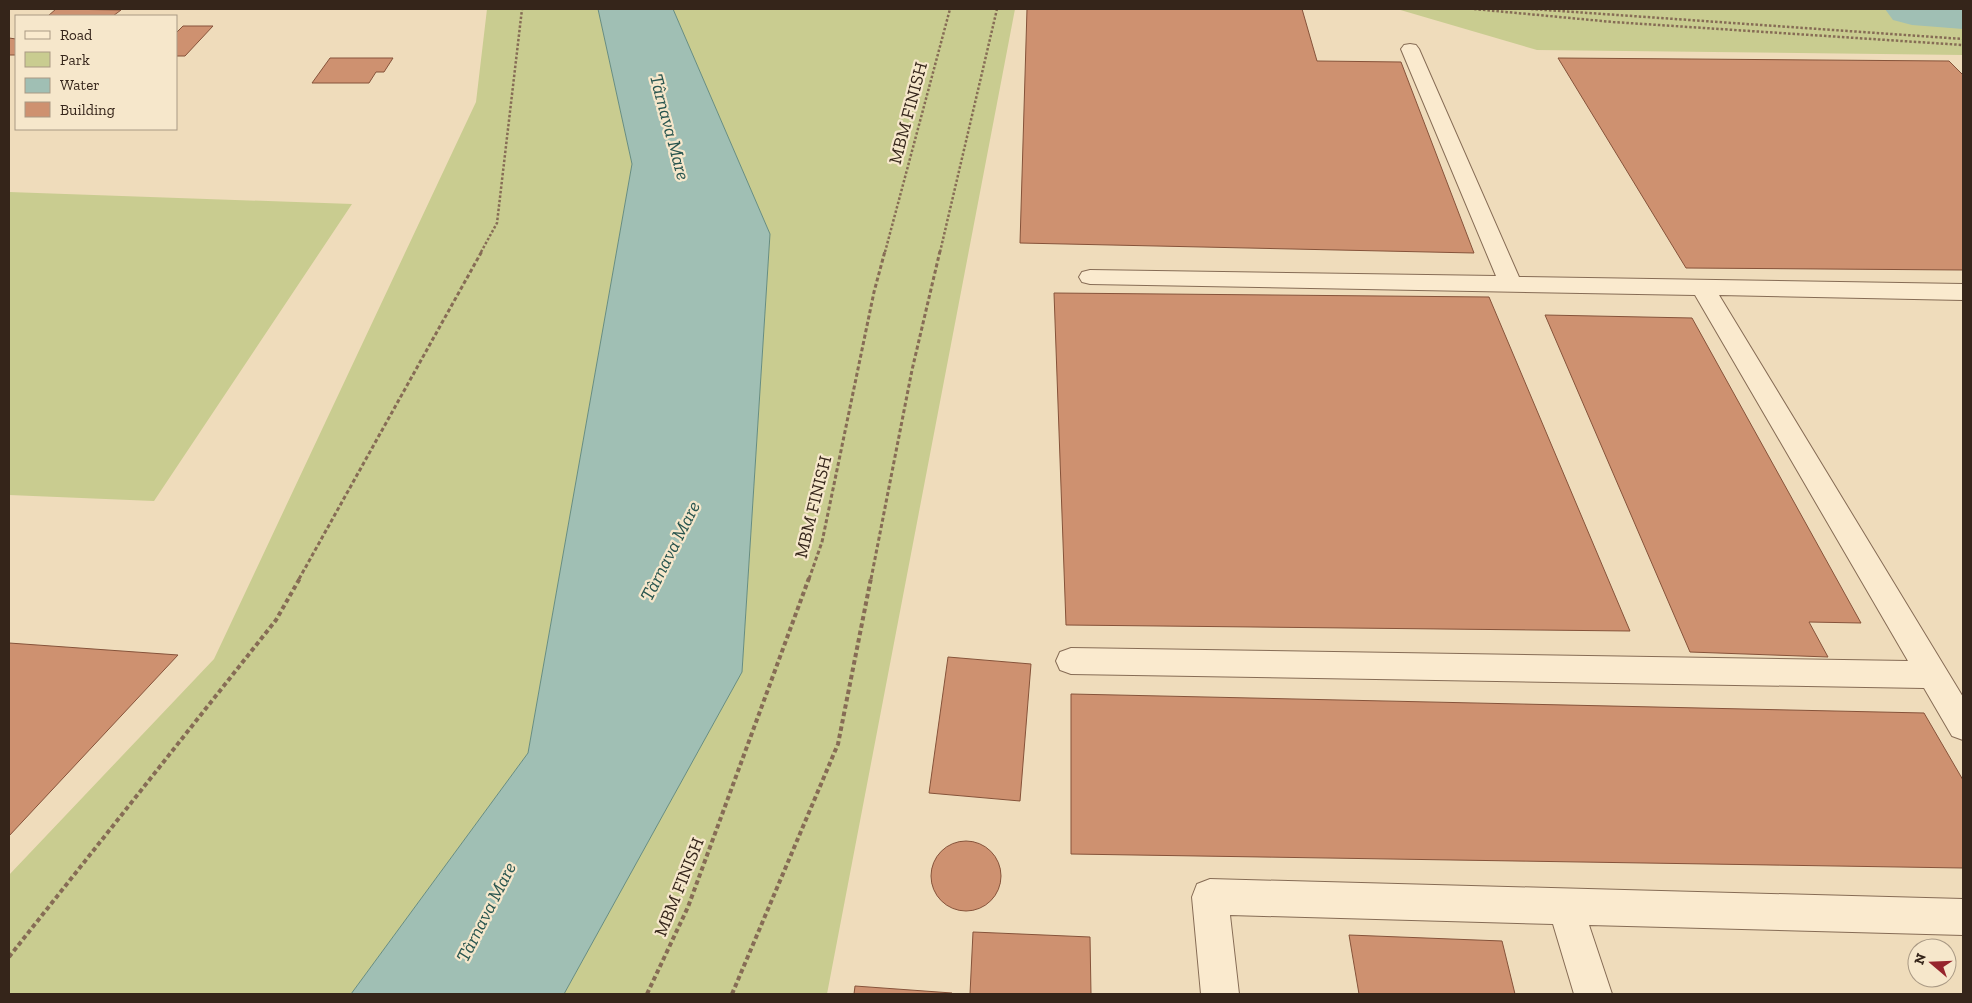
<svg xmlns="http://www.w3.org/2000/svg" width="1972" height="1003" font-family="'Zilla Slab',serif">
<rect width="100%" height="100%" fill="#efdcbb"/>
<path fill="#c9cc90" d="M487,9H598L632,164L528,753L351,994H9V875L214,659L476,102Z
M673,9H1015L827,994H564L742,672L770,234Z
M1397,9H1963V55L1537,50Z
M9,192L352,204L154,501L9,495Z"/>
<path fill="#a0bfb4" stroke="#678d81" d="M598,9H673L770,234L742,672L564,994H351L528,753L632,164Z"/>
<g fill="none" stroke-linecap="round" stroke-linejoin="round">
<path fill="#a0bfb4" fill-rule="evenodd" d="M1885,9H1963V29L1912,25L1893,20Z"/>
</g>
<path fill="#ce9170" stroke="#86533a" d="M56,9L121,10L113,16H48Z
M1027,9H1302L1317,61L1401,62L1474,253L1020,243Z
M183,26H213L185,56H176V33Z
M9,38L16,39V55H9Z
M330,58H393L384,72H376L369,83H312Z
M1558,58L1949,61L1963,75V270L1686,268Z
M1054,293L1489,297L1630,631L1066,625Z
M1545,315L1692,318L1861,623L1809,622L1828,657L1690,652Z
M9,643L178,655L9,836Z
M948,657L1031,664L1020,801L929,793Z
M1071,694L1924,713L1963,780V868L1071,854Z
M931 876a35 35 0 1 1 70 0a35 35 0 1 1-70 0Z
M973,932L1090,937L1091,994H970Z
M1349,935L1502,941L1515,994H1359Z
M855,986L952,993V994H854Z"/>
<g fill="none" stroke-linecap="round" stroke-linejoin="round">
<defs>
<path id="minor" d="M1410,44L1416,45L1419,49L1519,277L1963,284V300L1719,295L1963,697V740L1952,736L1924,688L1071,674L1060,670L1056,661L1060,652L1071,648L1908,661L1695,295L1090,284L1082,282L1079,277L1082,272L1090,270L1496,276L1401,49L1404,45Z
M1210,879L1963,899V935L1589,925L1612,994H1574L1553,924L1230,915L1239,994H1201L1192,897L1197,884Z"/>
</defs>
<use href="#minor" stroke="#866c55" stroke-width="2"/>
<path stroke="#866c55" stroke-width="2.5" stroke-dasharray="2.5 2" stroke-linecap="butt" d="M1474,9L1613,22L1963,45
M1531,9L1963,39
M481,252L497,223L522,9
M885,252L950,9
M940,252L997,9"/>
<path stroke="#866c55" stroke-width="3" stroke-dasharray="4 2.5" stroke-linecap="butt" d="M299,579L482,251
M809,579L822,542L874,292L885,251
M871,579L912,370L940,251"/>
<path stroke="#866c55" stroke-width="4" stroke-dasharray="4.5 3" stroke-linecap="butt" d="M9,957L276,620L300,578
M647,994L688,907L809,578
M732,994L838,744L871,578"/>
<use href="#minor" fill="#faeace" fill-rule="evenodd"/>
</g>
<g text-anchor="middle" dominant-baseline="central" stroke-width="4.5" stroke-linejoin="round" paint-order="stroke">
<g font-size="18" fill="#35251a" stroke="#f6e7cb">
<text transform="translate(908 113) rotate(-75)">MBM FINISH</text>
<text transform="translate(813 507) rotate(-76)">MBM FINISH</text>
<text transform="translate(679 887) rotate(-68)">MBM FINISH</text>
</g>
<g font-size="19" font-style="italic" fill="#29554f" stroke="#f6e7cb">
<text transform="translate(670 127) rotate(75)">Târnava Mare</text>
<text transform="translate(670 551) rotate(-63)">Târnava Mare</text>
<text transform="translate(486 912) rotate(-63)">Târnava Mare</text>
</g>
</g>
<rect width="1972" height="1003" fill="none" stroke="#35251a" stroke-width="20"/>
<rect x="15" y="15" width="162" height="115" fill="#f6e7cb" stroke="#a99984"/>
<rect x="25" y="31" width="25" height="8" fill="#faeace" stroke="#a99984"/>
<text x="60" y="40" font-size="15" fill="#35251a">Road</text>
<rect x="25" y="52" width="25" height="15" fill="#c9cc90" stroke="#a99984"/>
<text x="60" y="65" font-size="15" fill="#35251a">Park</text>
<rect x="25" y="78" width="25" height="15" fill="#a0bfb4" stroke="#a99984"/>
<text x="60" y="90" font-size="15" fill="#35251a">Water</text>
<rect x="25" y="102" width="25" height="15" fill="#ce9170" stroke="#a99984"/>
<text x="60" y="115" font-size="15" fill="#35251a">Building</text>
<g transform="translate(1932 963) rotate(289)"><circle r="24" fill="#f6e7cb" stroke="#a99984"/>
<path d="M0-4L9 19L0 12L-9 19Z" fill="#96242c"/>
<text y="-8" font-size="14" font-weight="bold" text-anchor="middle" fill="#35251a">N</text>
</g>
</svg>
